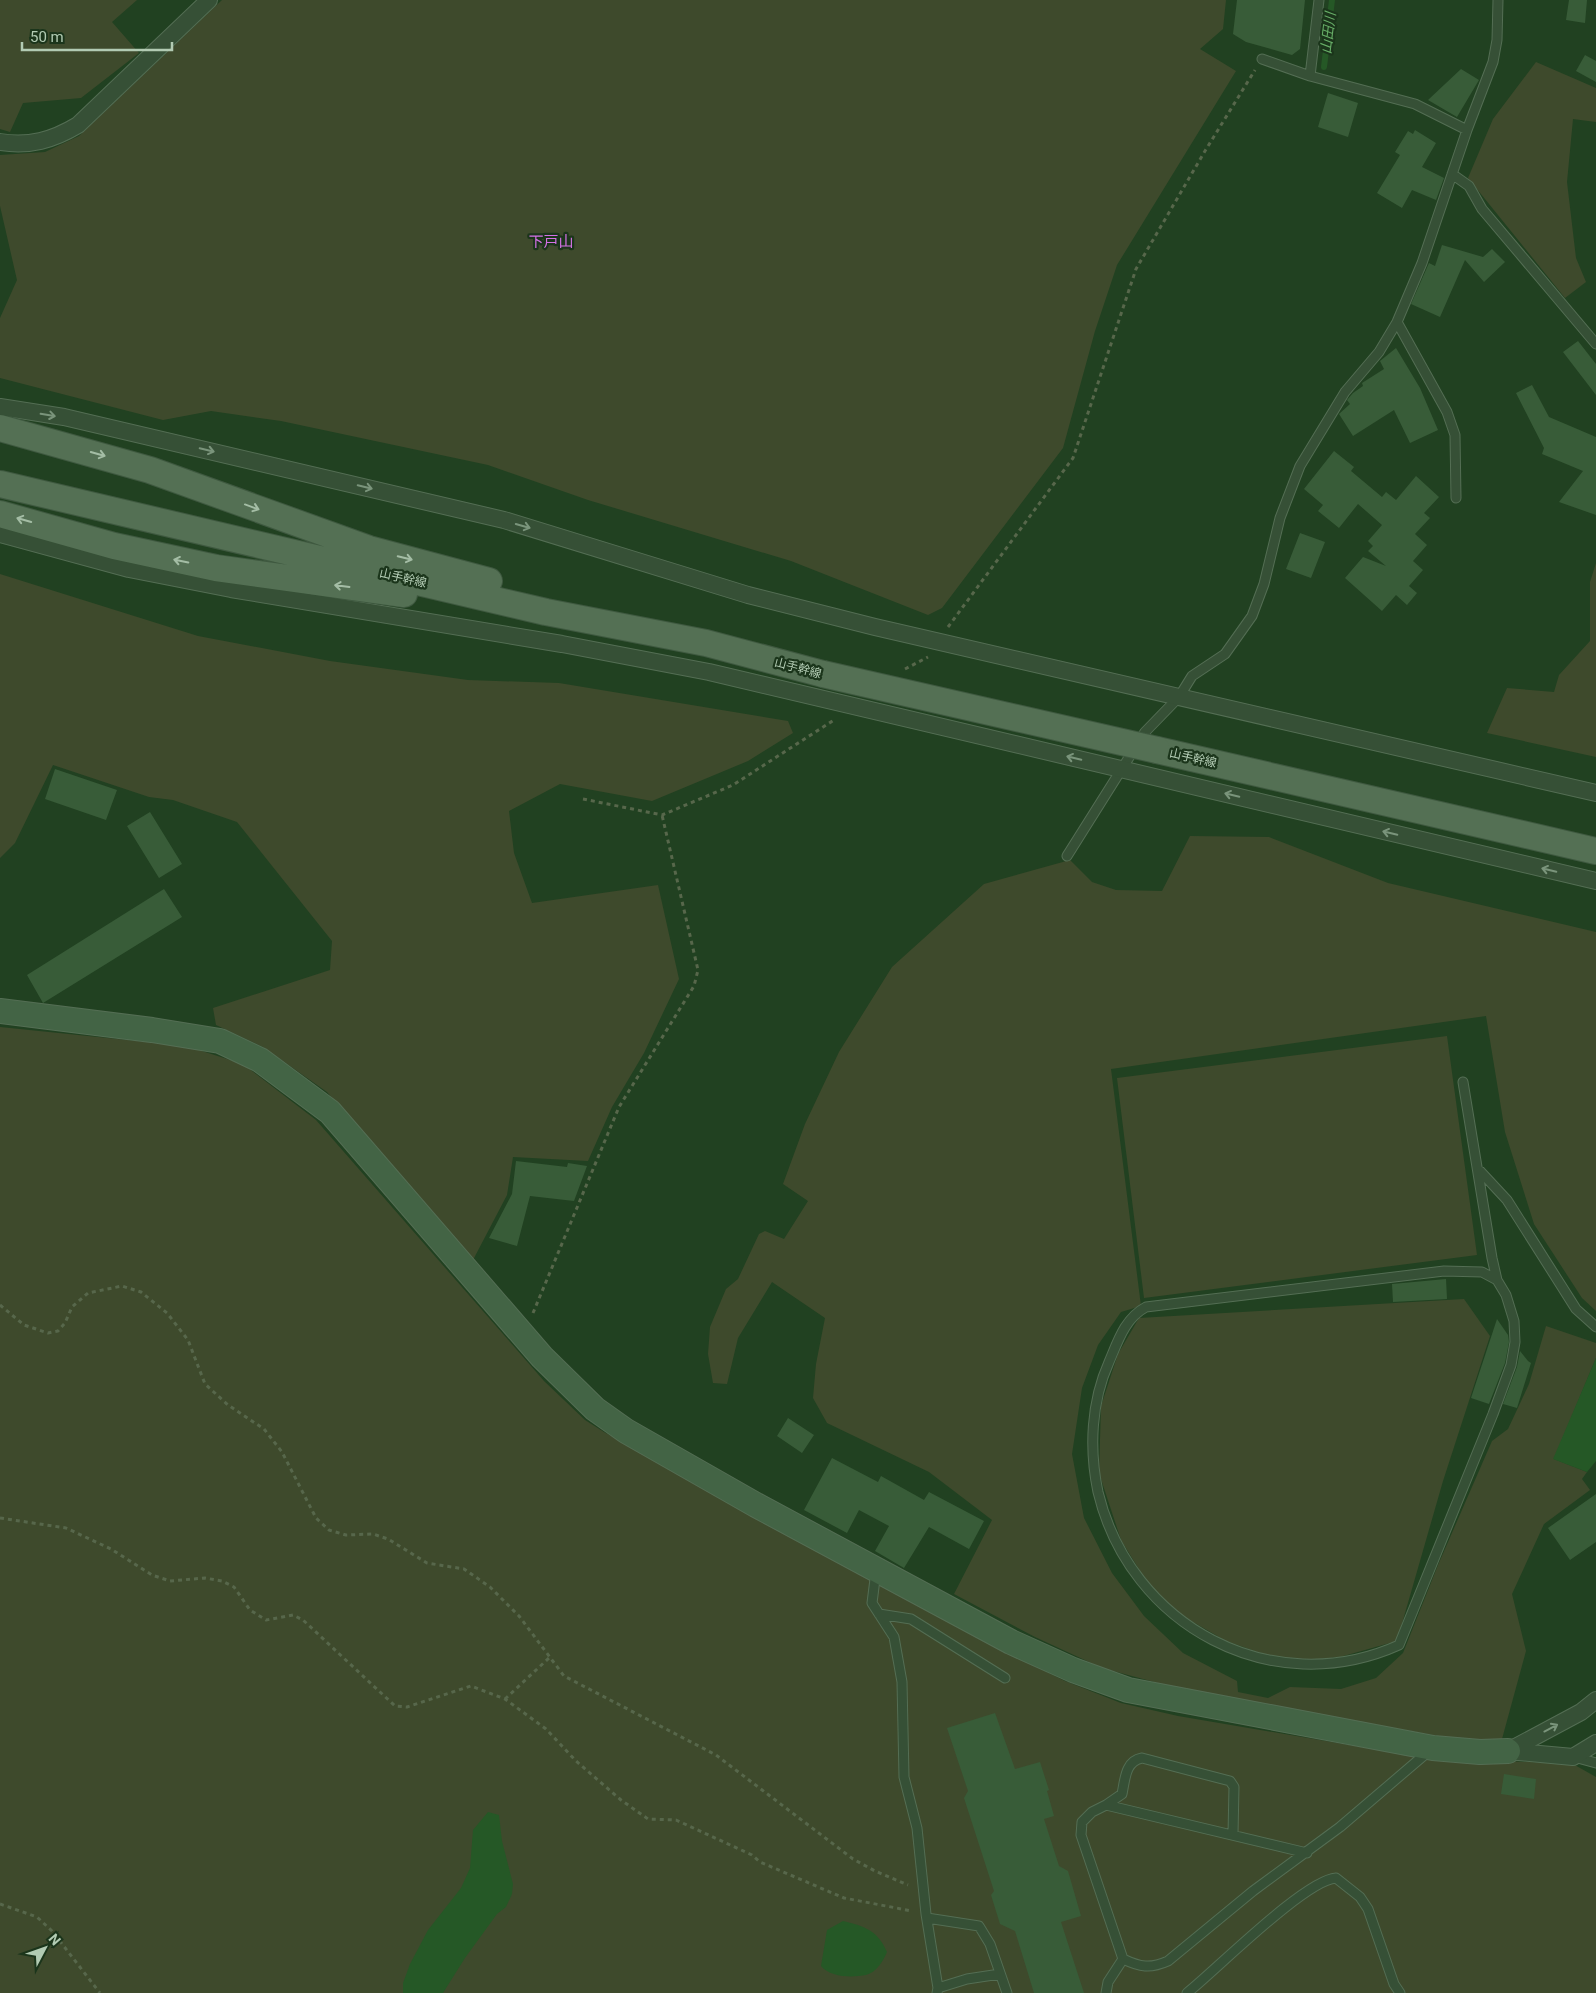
<svg xmlns="http://www.w3.org/2000/svg" width="1596" height="1993" font-family="Roboto,'Noto Sans JP',sans-serif">
<rect width="100%" height="100%" fill="#214121"/>
<path fill="#3e4a2c" d="M0,0H137L112,22L139,53L81,98L23,103L10,132L0,129Z
M222,0H1226L1223,29L1200,49L1236,71L1117,265L1095,331L1063,448L942,608L928,615L791,561L588,500L488,465L281,421L211,411L163,420L0,378V318L17,280L0,206V155L45,152L79,136Z
M1536,62L1596,88V122L1573,119L1567,182L1576,258L1586,282L1565,298L1468,178L1493,119Z
M1596,563V757L1487,733L1507,688L1554,692L1559,675L1590,641V582Z
M0,574L198,636L330,661L468,680L559,683L788,721L793,733L748,761L652,801L560,784L509,811L514,853L532,903L658,885L679,979L644,1053L612,1107L588,1161L513,1157L507,1195L473,1260L327,1092L263,1047L216,1025L213,1008L330,970L332,941L237,822L173,800L149,797L53,765L15,843L0,858Z
M1190,836L1269,837L1388,883L1596,932V1311L1582,1298L1534,1224L1505,1132L1486,1016L1111,1069L1141,1306L1121,1312L1098,1345L1082,1388L1072,1454L1084,1518L1112,1573L1144,1616L1183,1653L1237,1681L1238,1692L1268,1698L1290,1687L1341,1689L1376,1678L1403,1653L1438,1565L1492,1441L1508,1429L1529,1384L1546,1326L1596,1343V1358L1554,1459L1587,1472L1582,1479L1590,1490L1544,1524L1512,1594L1526,1651L1502,1739L1466,1741L1184,1690L1102,1668L1035,1637L954,1594L992,1520L929,1472L827,1423L813,1398L816,1364L825,1318L772,1282L738,1338L727,1384L713,1383L708,1354L710,1327L726,1289L738,1279L759,1234L765,1231L784,1239L808,1201L783,1184L805,1124L839,1052L892,967L984,884L1070,860L1092,882L1116,890L1162,891Z
M0,1027L186,1046L243,1064L316,1120L544,1381L585,1420L604,1432L983,1641L1065,1681L1121,1703L1178,1716L1449,1762L1481,1760L1573,1764L1596,1777V1993H0Z
M1447,1036L1477,1255L1144,1298L1117,1078Z
M1464,1299L1490,1336L1443,1481L1397,1641L1340,1657L1310,1660L1272,1657L1226,1641L1179,1614L1148,1584L1121,1540L1099,1473L1101,1406L1118,1354L1139,1318Z"/>
<path fill="#255826" d="M1596,1358V1461L1587,1472L1553,1459Z
M488,1812L499,1815L502,1841L513,1884L512,1894L506,1907L497,1914L465,1958L443,1993H403V1983L410,1964L428,1930L461,1888L470,1868L473,1830Z
M843,1921C865,1926 878,1931 887,1952C883,1961 877,1972 866,1975C851,1978 830,1977 821,1966L827,1930Z"/>
<g fill="none" stroke-linecap="round" stroke-linejoin="round">
<path stroke="#255826" stroke-width="6" d="M1324,67L1332,0"/>
</g>
<path fill="#385c38" d="M1237,0H1305L1300,49L1292,55L1246,42L1233,34Z
M1569,0H1587L1585,23L1566,20Z
M1585,55L1596,61V82L1576,71Z
M1461,69L1479,80L1457,117L1428,100Z
M1328,93L1358,103L1348,137L1318,127Z
M1415,130L1436,143L1422,167L1444,178L1436,200L1412,190L1402,208L1377,193L1400,155L1395,152L1408,131L1413,134Z
M1442,245L1483,257L1492,249L1505,262L1484,282L1465,260L1440,317L1411,304L1429,263L1435,266Z
M1578,341L1596,364V395L1563,352Z
M1396,348L1420,388L1438,430L1410,443L1394,410L1353,436L1339,414L1350,404L1347,400L1353,393L1363,386L1362,383L1384,369L1380,361Z
M1532,385L1549,417L1596,437V515L1559,502L1583,471L1542,454L1544,448L1516,393Z
M1334,451L1354,467L1351,471L1382,497L1386,492L1396,500L1416,476L1439,497L1424,513L1430,518L1415,534L1427,545L1413,561L1423,570L1409,586L1417,593L1407,605L1396,595L1382,611L1345,578L1363,557L1386,566L1368,551L1373,546L1368,541L1382,525L1358,504L1339,528L1318,511L1323,505L1304,489Z
M1300,533L1325,542L1311,578L1286,569Z
M55,769L117,790L106,820L45,799Z
M150,812L182,864L159,878L127,826Z
M164,889L182,917L43,1003L27,975Z
M516,1161L567,1167L568,1163L587,1166L574,1201L530,1196L517,1246L489,1238L512,1194Z
M1446,1279L1447,1299L1393,1302L1392,1284Z
M1497,1319L1508,1335L1509,1342L1505,1363L1489,1404L1471,1398Z
M1520,1351L1528,1361L1531,1363L1517,1408L1503,1404L1517,1367Z
M788,1418L814,1435L802,1453L777,1436Z
M832,1458L878,1482L881,1476L924,1500L929,1492L984,1521L969,1549L929,1527L904,1568L875,1551L889,1526L859,1510L847,1533L804,1510Z
M1596,1494V1542L1570,1560L1548,1528Z
M995,1713L1015,1769L1040,1762L1049,1790L1047,1791L1054,1816L1044,1819L1059,1866L1068,1871L1081,1916L1061,1922L1084,1993H1034L1015,1931L1000,1924L991,1895L994,1891L964,1798L968,1791L947,1728Z
M1504,1774L1536,1779L1534,1799L1501,1794Z"/>
<g fill="none" stroke-linecap="round" stroke-linejoin="round">
<defs>
<path id="lane" d="M1262,59L1310,76L1415,104L1467,130
M1310,76L1319,0
M1452,174L1469,186L1482,209L1596,344
M1397,322L1447,412L1455,435L1456,498
M1067,856L1145,732L1179,697L1192,676L1225,654L1252,616L1264,584L1280,518L1300,466L1345,392L1379,352L1397,322L1422,263L1467,130L1493,62L1497,40L1498,0
M1463,1082L1492,1258L1497,1280L1506,1295L1514,1321L1515,1342L1511,1365L1493,1414L1399,1645C1272,1702 1130,1626 1098,1492C1089,1449 1091,1402 1109,1362C1118,1341 1125,1318 1146,1307L1444,1271L1482,1272L1497,1280
M1480,1171L1507,1200L1576,1309L1596,1327
M876,1571L872,1603L894,1637L902,1682L904,1777L917,1828L926,1914L938,1988L937,1993
M879,1614L911,1619L1005,1678
M1574,1757L1596,1763
M1106,1805L1122,1794C1125,1780 1125,1761 1142,1758L1230,1781L1234,1787L1233,1834
M1307,1853L1106,1805L1092,1812L1082,1822L1081,1835L1123,1959C1140,1967 1150,1969 1168,1961L1253,1891L1340,1827L1429,1751
M927,1918L979,1926L990,1944L1007,1993
M938,1988L967,1979L1000,1974
M1106,1993L1108,1982L1123,1959
M1187,1993C1216,1970 1305,1880 1336,1878L1360,1897L1368,1909L1394,1984L1400,1993"/>
<path id="street" d="M0,142C29,147 53,140 78,125L209,0
M0,407L64,417L504,520L748,595L875,627L1596,793
M0,534L129,569L231,589L562,644L709,672L1596,881
M1508,1751L1581,1712L1596,1700
M1508,1751L1573,1757L1596,1743"/>
<path id="secondary" d="M0,1011L152,1030L220,1041L260,1060L330,1112L542,1357L595,1409L626,1431L756,1505L1011,1642L1073,1670L1128,1690L1433,1748L1480,1752L1508,1751"/>
<path id="primary" d="M0,428L150,470L369,549L489,581
M0,484L546,612L706,643L823,674
M0,514L114,546L216,568L404,594
M1157,750L1596,851"/>
</defs>
<use href="#lane" stroke="#546e54" stroke-width="11"/>
<use href="#street" stroke="#546e54" stroke-width="18"/>
<use href="#secondary" stroke="#546e54" stroke-width="26"/>
<use href="#primary" stroke="#3f5940" stroke-width="28"/>
<path stroke="#57674b" stroke-width="3" stroke-dasharray="4 4" stroke-linecap="butt" d="M948,627L1073,458L1136,269L1205,151L1255,70
M905,669L928,657
M583,799L662,815L733,785L834,720
M0,1305L24,1325L48,1333L58,1331L65,1323L72,1307L88,1293L122,1286L141,1292L167,1313L188,1340L205,1384L228,1405L264,1429L282,1452L316,1518L329,1530L346,1535L373,1534L388,1539L427,1563L464,1569L490,1587L519,1616L564,1676L716,1755L853,1859L875,1871L908,1885
M533,1313L619,1107L694,986L698,970L662,815
M0,1518L66,1528L111,1549L152,1575L170,1581L205,1578L222,1581L234,1587L250,1610L266,1620L293,1615L303,1620L395,1706L407,1707L471,1686L505,1699L546,1729L576,1761L621,1800L648,1819L676,1820L752,1855L760,1862L844,1898L912,1911
M505,1699L550,1657
M0,1904L37,1917L52,1931L100,1993"/>
<use href="#lane" stroke="#365036" stroke-width="9"/>
<use href="#street" stroke="#365036" stroke-width="16"/>
<use href="#secondary" stroke="#436445" stroke-width="24"/>
<use href="#primary" stroke="#547054" stroke-width="26"/>
<defs>
<path id="primary-bridge" d="M823,674L1157,750"/>
</defs>
<use href="#primary-bridge" stroke="#3f5940" stroke-width="28" stroke-linecap="butt"/>
<use href="#primary-bridge" stroke="#547054" stroke-width="26"/>
</g>
<defs><path id="oneway-shaft" d="M-6 0H5M1.5-3L5.5 0L1.5 3" fill="none" stroke-width="1.6" stroke-linecap="round" stroke-linejoin="round" transform="scale(1.25)"/></defs>
<g stroke="#7a947b">
<use href="#oneway-shaft" transform="translate(48 415) rotate(9)"/>
<use href="#oneway-shaft" transform="translate(207 450) rotate(13)"/>
<use href="#oneway-shaft" transform="translate(365 487) rotate(14)"/>
<use href="#oneway-shaft" transform="translate(523 526) rotate(16)"/>
<use href="#oneway-shaft" transform="translate(1074 758) rotate(-167)"/>
<use href="#oneway-shaft" transform="translate(1232 795) rotate(-167)"/>
<use href="#oneway-shaft" transform="translate(1390 833) rotate(-167)"/>
<use href="#oneway-shaft" transform="translate(1549 870) rotate(-167)"/>
<use href="#oneway-shaft" transform="translate(1551 1728) rotate(-28)"/>
</g>
<g stroke="#a4bda5">
<use href="#oneway-shaft" transform="translate(98 454) rotate(16)"/>
<use href="#oneway-shaft" transform="translate(252 507) rotate(20)"/>
<use href="#oneway-shaft" transform="translate(24 520) rotate(-164)"/>
<use href="#oneway-shaft" transform="translate(405 558) rotate(14)"/>
<use href="#oneway-shaft" transform="translate(181 561) rotate(-168)"/>
<use href="#oneway-shaft" transform="translate(342 586) rotate(-173)"/>
</g>
<g text-anchor="middle" dominant-baseline="central" stroke-width="4.5" stroke-linejoin="round" paint-order="stroke">
<g font-size="12" fill="#b2cbb3" stroke="#1b351b">
<text transform="translate(403 578) rotate(13)">山手幹線</text>
<text transform="translate(798 668) rotate(15)">山手幹線</text>
<text transform="translate(1193 758) rotate(13)">山手幹線</text>
</g>
<g font-size="14" font-style="italic" fill="#67ae67" stroke="#1b351b">
<text transform="translate(1328 33) rotate(-83)">山田川</text>
</g>
<g font-size="15" fill="#d471e5" stroke="#1b351b">
<text x="551" y="242">下戸山</text>
</g>
</g>
<g transform="translate(45 1948) rotate(49)" stroke="#1b351b" stroke-width="4" paint-order="stroke">
<path d="M0-4L9 19L0 12L-9 19Z" fill="#b2cbb3"/>
<text y="-8" font-size="14" font-weight="bold" text-anchor="middle" fill="#b2cbb3">N</text>
</g>
<path d="M22 42v8h150v-8" fill="none" stroke="#b2cbb3" stroke-width="2.5"/>
<text x="30" y="42" font-size="15" fill="#b2cbb3" stroke="#1b351b" stroke-width="4" paint-order="stroke">50 m</text>
</svg>
